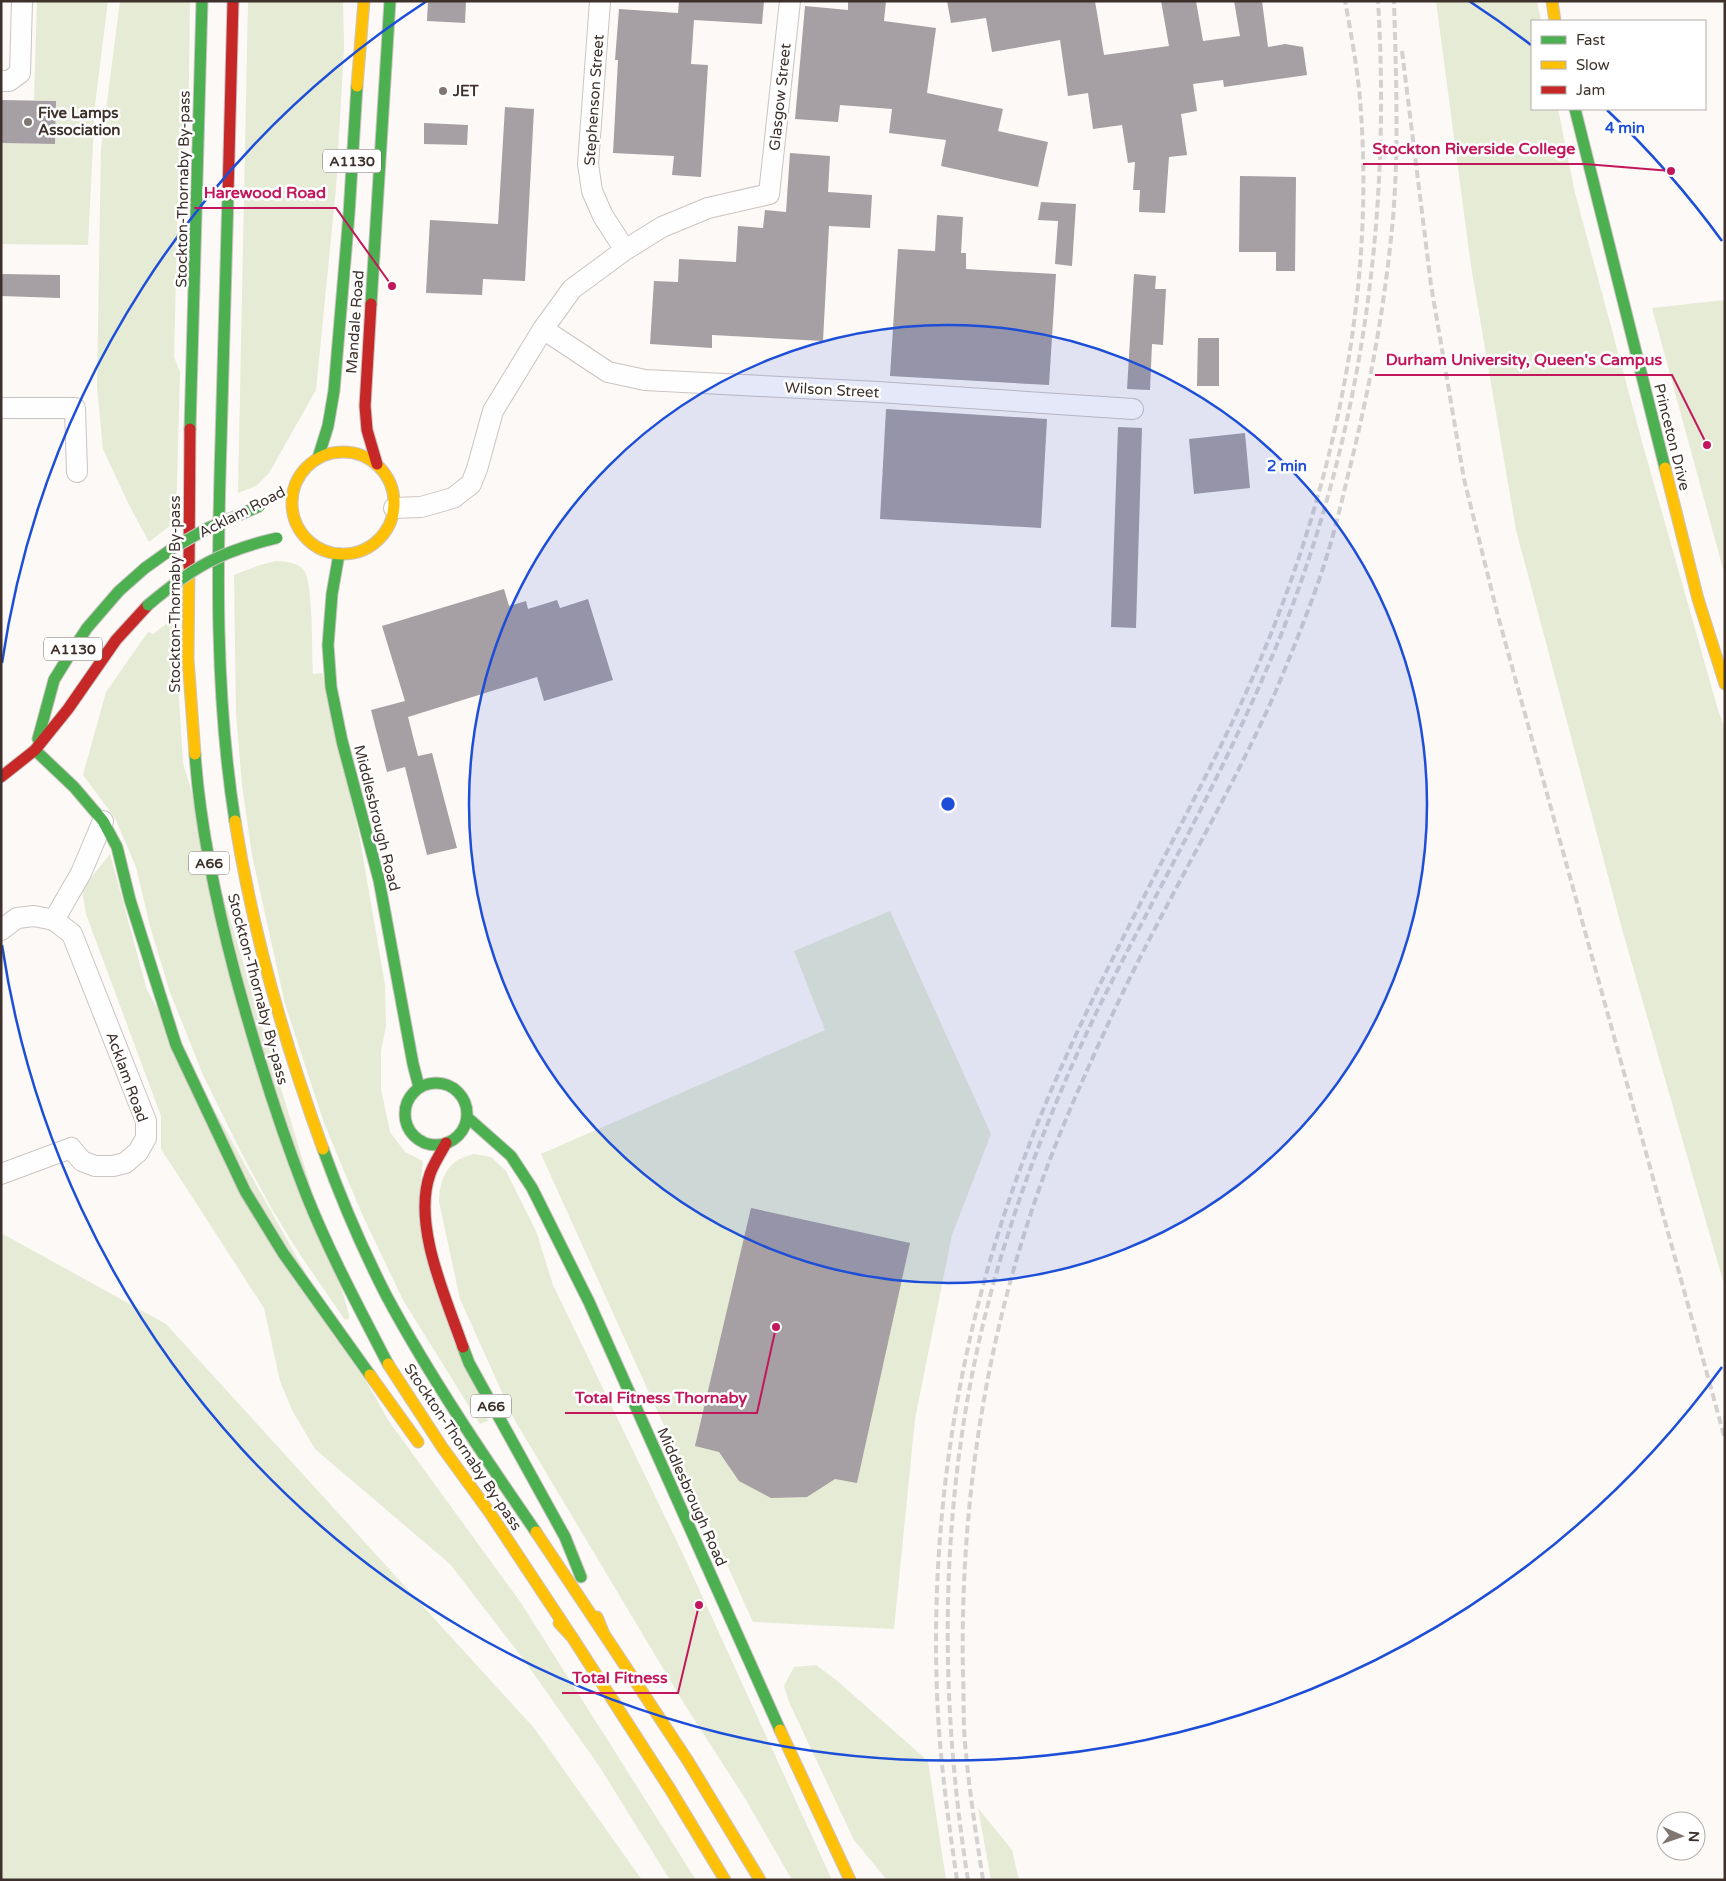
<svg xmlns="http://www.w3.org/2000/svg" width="1726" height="1881" font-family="'Varela Round',sans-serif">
<rect width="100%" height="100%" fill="#fcf9f7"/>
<path fill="#e5ebd5" d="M37,1H108L95,105L88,245L1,244V143L55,144L56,101L34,100Z
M120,1H190L188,144L179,155L174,357L180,372L176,521L149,542L128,503L103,449L97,386L101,149Z
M248,1H343L344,48L336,188L316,390L269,473L256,486L238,493Z
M1436,1H1537L1541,21H1532V109H1558L1575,193L1644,449L1718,710L1725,728V1288L1624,936L1516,530L1471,266Z
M1725,300V576L1652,308Z
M276,561C287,562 299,562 305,572C313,585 312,654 313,674L322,673L359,834L385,985L386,1026L381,1051V1089L390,1132L405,1152L423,1161L419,1198L488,1421L480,1424L403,1300L362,1214L324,1123L285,1004L252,855L242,785L236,713L234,575L260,565Z
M174,618L183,763L349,1314V1319L345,1320L299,1253L273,1211L241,1152L203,1075L170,992L151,930L136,867L115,818L83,775L106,692L148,632L153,634Z
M110,854L147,990L388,1420L521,1603L696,1880H670L599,1766L521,1656L450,1564L315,1449L292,1410L280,1381L264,1308L161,1149V1116L86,914L82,889Z
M890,911L991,1134L952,1235L915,1419L894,1629L753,1622L541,1154L825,1030L794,951Z
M474,1154L491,1157L506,1171L536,1231L553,1285L682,1552L832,1880H792L746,1800L685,1705L514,1419L460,1299L439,1202C439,1188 443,1171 455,1162C460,1158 468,1156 474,1154Z
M1,1233L166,1324L534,1728L642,1880H1Z
M816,1665L835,1679L928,1761L946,1880H887L854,1840L789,1702L784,1686L794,1667Z
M978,1808L1012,1850L1019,1880H991Z"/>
<path fill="#a69fa3" d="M428,1H466L465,23L427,21Z
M679,1H764L762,24L694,20L691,64L708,65L701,177L672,175L674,156L613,153L618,60H615L619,9L678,13Z
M848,1H886L884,21L936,28L927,93L1003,109L998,131L1048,142L1038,187L941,166L946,140L889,133L892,109L840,105L838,122L795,119L805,6L848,10Z
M947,1H1095L1104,55L1169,46L1161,1H1196L1203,41L1240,36L1234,1H1262L1268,47L1285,44L1303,47L1307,75L1224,87L1223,80L1193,84L1197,111L1181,114L1187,155L1169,157L1165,213L1139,212L1140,190H1133L1135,162L1128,163L1122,125L1093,129L1088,93L1068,96L1060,40L992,52L986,18L951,23Z
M1,100L56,101L55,144L1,143Z
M505,107L534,109L525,281L483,279L482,295L426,293L430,220L498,224Z
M424,123L468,125L467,145L424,144Z
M790,153L830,156L828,192L872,195L870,228L829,226L823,341L712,335V348L650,344L654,281L678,282L679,259L736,262L738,226L763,228L765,210L786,212Z
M1240,176L1296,177L1295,271H1276V252H1239Z
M1041,202L1076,204L1072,266L1055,264L1058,221L1038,220Z
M937,215L963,217L961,253H966V269L1056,274L1049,385L890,376L898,249L935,251Z
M1,274L60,275V298L1,296Z
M1134,274L1156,276L1155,289H1166L1163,345L1152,344L1150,390L1127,389Z
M1198,338H1219V386H1197Z
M886,409L1047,419L1041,528L880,519Z
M1118,427L1142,428L1136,628L1111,627Z
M1245,433L1250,488L1194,494L1189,439Z
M504,589L509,606L526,601L528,609L557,600L560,608L588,599L613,680L544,701L537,677L408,717L418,756L432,753L457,848L427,855L405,767L387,772L371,710L405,701L382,626Z
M751,1208L910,1243L857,1483L835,1479L807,1497L771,1498L739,1481L719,1452L695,1446Z"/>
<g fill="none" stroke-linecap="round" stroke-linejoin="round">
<defs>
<path id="street" d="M600,1L588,164L592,191L603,216L625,250
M1,81H9L20,73L22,1
M543,329L608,372L645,380L878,392L1133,409
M1,408H75L77,472
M394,508L421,507L453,498L471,484L477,469L493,411L543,329L572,289L625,250L662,227L708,208L769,194L790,1
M54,920L81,873L103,821
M1,930L17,918L34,916L54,920L72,934L146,1121V1138L138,1152L125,1163L113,1166H95L82,1161L71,1148L1,1174"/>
<path id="fast" d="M1575,109L1665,468
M228,195C226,277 224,359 221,441C217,568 215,695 235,821
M371,304L390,1
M190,429L202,1
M318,458L328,426L334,391L349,214L357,86
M339,554L332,594L328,645L331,687L342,741L379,880L413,1064L419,1087
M38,739L54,680L70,654L87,628L119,591L145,568
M35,750L74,787L103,821
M195,754C200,829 216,902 235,974C255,1048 278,1122 306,1194C329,1252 359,1308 388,1364
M103,821L117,847L130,900L176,1045L245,1191L283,1253L370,1375
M405 1114a31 31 0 1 1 62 0a31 31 0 1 1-62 0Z
M467,1117L511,1156L532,1188L589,1302L780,1730
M323,1149C341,1199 362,1248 386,1295C430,1377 483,1455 536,1532
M463,1347L469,1363L565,1537L581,1577"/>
<path id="slow" d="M1552,1L1555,21
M357,86L364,1
M292 503a51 51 0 1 1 102 0a51 51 0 1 1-102 0Z
M1665,468L1698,599L1725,684
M189,566L188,659L195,754
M235,821C253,934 284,1042 323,1149
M388,1364L442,1447L490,1513L572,1637
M370,1375L418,1442
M536,1532L604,1634
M597,1617L604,1634L688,1761L760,1880
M559,1623L572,1637L670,1789L725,1880
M780,1730L850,1880"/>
<path id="jam" d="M228,195L233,1
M371,304L365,406L367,430L377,464
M189,566L190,429
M1,777L35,750L68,709L116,640L148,605
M446,1143C441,1153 434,1163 430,1174C412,1225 446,1298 463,1347"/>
</defs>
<use href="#street" stroke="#cbc4c1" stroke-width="22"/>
<use href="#fast" stroke="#cbc4c1" stroke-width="13"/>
<use href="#slow" stroke="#cbc4c1" stroke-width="13"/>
<use href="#jam" stroke="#cbc4c1" stroke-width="13"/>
<use href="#street" stroke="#fffefe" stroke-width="20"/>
<use href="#fast" stroke="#4caf50" stroke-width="11"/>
<use href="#slow" stroke="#ffc107" stroke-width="11"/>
<use href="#jam" stroke="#c62828" stroke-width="11"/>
<path stroke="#d3d2d1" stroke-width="4" stroke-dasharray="8 4" stroke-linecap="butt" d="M1402,51L1431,285L1464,479L1498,616L1725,1439
M957,1880C949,1825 941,1769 938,1714C928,1531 956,1344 1019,1172C1075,1017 1158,875 1230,727C1323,533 1378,315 1360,99C1357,66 1351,33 1345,1
M968,1880C933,1660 941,1441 1010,1228C1034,1153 1064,1080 1098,1009C1143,918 1193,829 1236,737C1261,684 1285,629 1304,573C1367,390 1390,195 1378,1
M983,1880C976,1834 969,1789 965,1743C963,1720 964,1697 963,1674C960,1520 981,1366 1029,1219C1052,1147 1083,1078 1115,1009C1165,902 1227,801 1275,693C1290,657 1305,620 1318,583C1330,549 1339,514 1347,479C1369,393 1385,306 1393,218C1399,146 1396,73 1394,1"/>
<defs>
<path id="fast-bridge" d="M145,568L173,548L208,528L260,506
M148,605C192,568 220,551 277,538"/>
</defs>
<use href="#fast-bridge" stroke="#cbc4c1" stroke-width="13" stroke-linecap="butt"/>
<use href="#fast-bridge" stroke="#4caf50" stroke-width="11"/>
</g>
<circle cx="948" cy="804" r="479" fill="#1d4ed8" fill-opacity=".12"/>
<g fill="none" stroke="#1d4ed8" stroke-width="2.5">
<circle cx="948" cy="804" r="479"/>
<path d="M1722 1367A957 957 0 0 1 2 945M2 663A957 957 0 0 1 427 1M1469 1A957 957 0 0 1 1531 45M1607 110A957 957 0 0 1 1722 241"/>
</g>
<g fill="#807773" stroke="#fff" stroke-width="2">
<circle cx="443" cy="91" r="5"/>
<circle cx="28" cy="122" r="5"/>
</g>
<g text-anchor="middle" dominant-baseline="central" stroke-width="5" stroke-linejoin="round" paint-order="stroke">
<g fill="#fff" stroke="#786f6b" stroke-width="1">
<rect x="323" y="149.5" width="58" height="23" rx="4"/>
<rect x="44" y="637.5" width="58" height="23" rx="4"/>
<rect x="189" y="851.5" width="40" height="23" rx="4"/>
<rect x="471" y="1394.5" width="40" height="23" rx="4"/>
</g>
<g font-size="14" font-weight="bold" fill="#3e312c">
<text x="352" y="161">A1130</text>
<text x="73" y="649">A1130</text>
<text x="209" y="863">A66</text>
<text x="491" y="1406">A66</text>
</g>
<g font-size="15" font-weight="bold" fill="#3e312c" stroke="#fff" text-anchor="start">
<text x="453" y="91">JET</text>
<text x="38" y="113">Five Lamps<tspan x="38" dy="17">Association</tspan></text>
</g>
<g font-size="15" fill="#3e312c" stroke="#fff">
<text transform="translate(780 97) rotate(-84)">Glasgow Street</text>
<text transform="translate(594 100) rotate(-86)">Stephenson Street</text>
<text transform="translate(183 189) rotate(-89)">Stockton-Thornaby By-pass</text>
<text transform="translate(355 322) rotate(-86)">Mandale Road</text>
<text transform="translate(832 390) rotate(3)">Wilson Street</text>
<text transform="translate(1672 437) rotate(76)">Princeton Drive</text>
<text transform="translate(242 512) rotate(-27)">Acklam Road</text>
<text transform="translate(175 594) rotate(-90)">Stockton-Thornaby By-pass</text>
<text transform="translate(377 818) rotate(76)">Middlesbrough Road</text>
<text transform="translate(258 989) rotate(75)">Stockton-Thornaby By-pass</text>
<text transform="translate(127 1077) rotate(70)">Acklam Road</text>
<text transform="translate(463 1447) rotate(56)">Stockton-Thornaby By-pass</text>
<text transform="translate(692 1497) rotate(66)">Middlesbrough Road</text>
</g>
</g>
<circle cx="948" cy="804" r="8" fill="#1d4ed8" stroke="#fff" stroke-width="2.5"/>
<g font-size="15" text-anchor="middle" font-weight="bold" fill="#1d4ed8" stroke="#fff" stroke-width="5" stroke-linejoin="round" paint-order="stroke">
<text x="1625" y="133">4 min</text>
<text x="1287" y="471">2 min</text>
</g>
<path fill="none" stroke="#c2185b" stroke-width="2" d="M1671 171L1585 164H1363M392 286L336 208H194M1707 445L1672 375H1375M776 1327L757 1413H565M699 1605L678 1693H562"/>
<g fill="#c2185b" stroke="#fff" stroke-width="2">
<circle cx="1671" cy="171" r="5"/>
<circle cx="392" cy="286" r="5"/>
<circle cx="1707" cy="445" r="5"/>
<circle cx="776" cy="1327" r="5"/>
<circle cx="699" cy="1605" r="5"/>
</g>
<g font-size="16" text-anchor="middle" font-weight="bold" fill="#c2185b" stroke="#fff" stroke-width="5" stroke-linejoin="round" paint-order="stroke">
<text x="1474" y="154">Stockton Riverside College</text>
<text x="265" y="198">Harewood Road</text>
<text x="1524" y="365">Durham University, Queen's Campus</text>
<text x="661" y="1403">Total Fitness Thornaby</text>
<text x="620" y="1683">Total Fitness</text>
</g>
<rect width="1726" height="1881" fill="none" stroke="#3e312c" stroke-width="5"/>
<rect x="1531" y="20" width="175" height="90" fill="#ffffff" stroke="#b2adab"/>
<rect x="1541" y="36" width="25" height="8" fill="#4caf50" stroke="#b2adab"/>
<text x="1576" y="45" font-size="15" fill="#3e312c">Fast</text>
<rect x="1541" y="61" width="25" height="8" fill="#ffc107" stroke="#b2adab"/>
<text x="1576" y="70" font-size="15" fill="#3e312c">Slow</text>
<rect x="1541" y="86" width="25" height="8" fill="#c62828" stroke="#b2adab"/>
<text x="1576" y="95" font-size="15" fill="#3e312c">Jam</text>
<g transform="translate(1681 1836) rotate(92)"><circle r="24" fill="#ffffff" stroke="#b2adab"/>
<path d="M0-4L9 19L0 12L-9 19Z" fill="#807773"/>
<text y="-8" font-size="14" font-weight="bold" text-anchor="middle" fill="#3e312c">N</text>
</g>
</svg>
